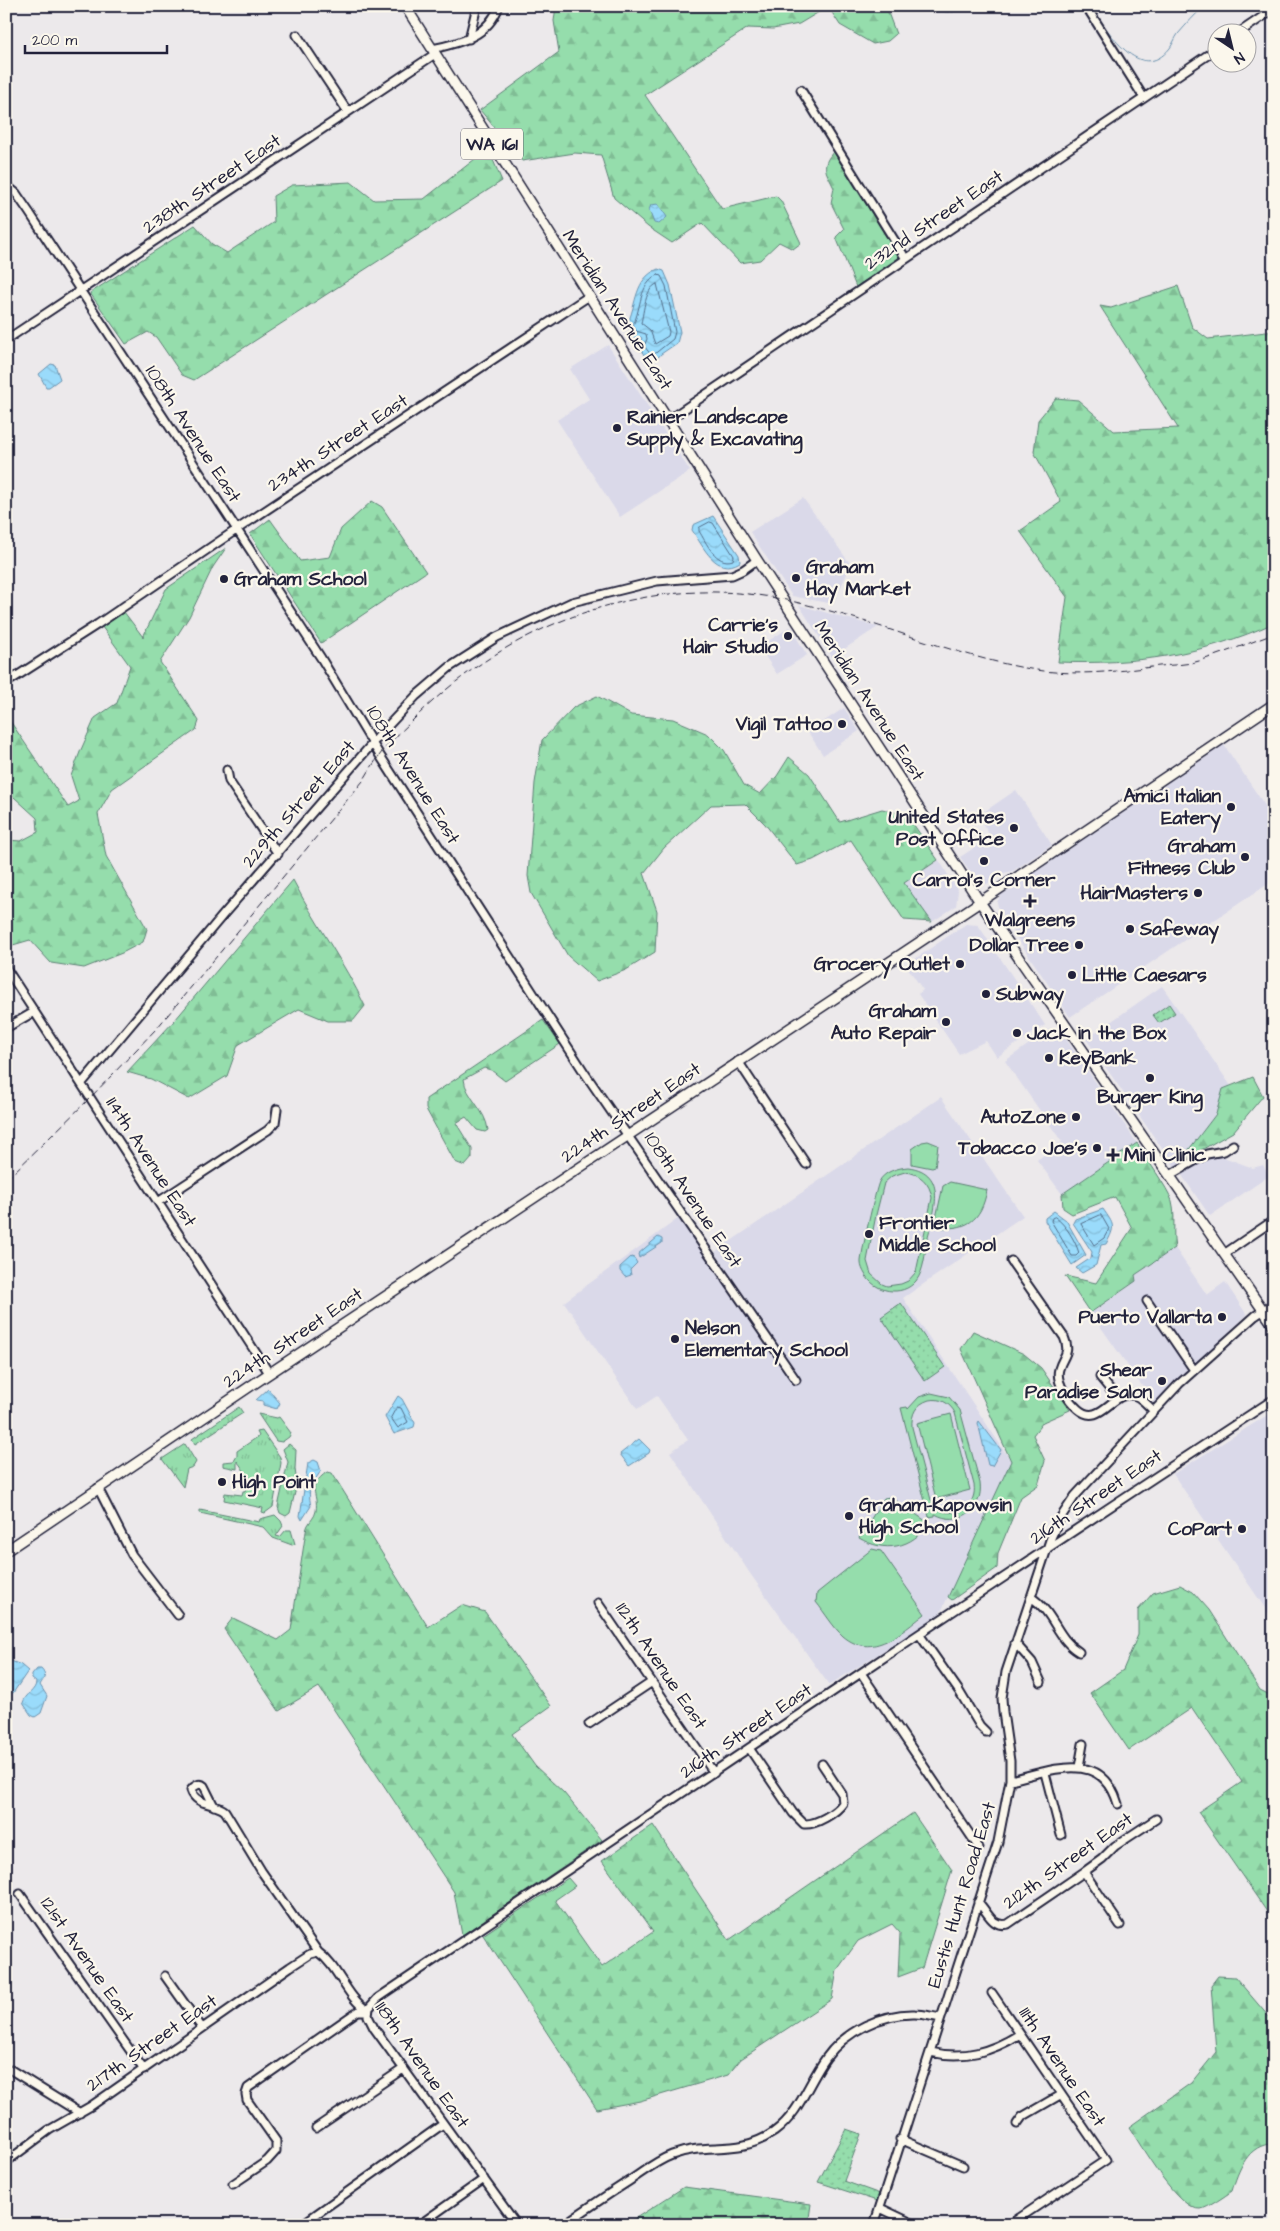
<svg xmlns="http://www.w3.org/2000/svg" width="1280" height="2231" font-family="'Architects Daughter',sans-serif">
<defs>
<pattern id="grass-tufts" width="24" height="20" patternUnits="userSpaceOnUse" patternTransform="scale(1.25)"><rect width="24" height="20" fill="#95ddac"/><path d="M3 7l-1-3M5 7V3M7 7l1-3M15 17l-1-3M17 17v-4M19 17l1-3" fill="none" stroke="#80bd95"/></pattern>
<pattern id="forest-firs" width="22" height="20" patternUnits="userSpaceOnUse" patternTransform="scale(1.25)"><rect width="22" height="20" fill="#95ddac"/><path d="M5 1l3.5 6h-7zM16 11l3.5 6h-7z" fill="#80bd95"/></pattern>
<pattern id="park-dots" width="8" height="8" patternUnits="userSpaceOnUse" patternTransform="scale(1.25)"><rect width="8" height="8" fill="#95ddac"/><path d="M2 2h.1M6 6h.1" fill="none" stroke="#80bd95" stroke-width="1.8" stroke-linecap="round"/></pattern>
<pattern id="water-waves" width="16" height="10" patternUnits="userSpaceOnUse" patternTransform="scale(1.25)"><rect width="16" height="10" fill="#9adbfb"/><path d="M0 5q4-4 8 0t8 0" fill="none" stroke="#84bcd8"/></pattern>
</defs>
<rect width="100%" height="100%" fill="#ece9eb"/>
<filter id="ink" filterUnits="userSpaceOnUse"><feTurbulence type="fractalNoise" baseFrequency=".02" numOctaves="2"/><feDisplacementMap in="SourceGraphic" scale="10" xChannelSelector="R" yChannelSelector="G"/><feConvolveMatrix kernelMatrix="1 2 1 2 8 2 1 2 1" color-interpolation-filters="sRGB"/></filter>
<g filter="url(#ink)">
<path fill="#dad9e9" d="M608,345L690,471L620,517L557,420L589,399L570,369Z
M803,498L851,565L833,604L792,596L750,532Z
M799,605L878,627L832,657Z
M790,627L807,655L777,674L759,647Z
M844,708L859,731L823,755L808,732Z
M1224,745L1274,819V880L1070,1017L999,911L997,902L1001,895Z
M1016,790L1052,845L1013,871L1004,873L987,884L977,882L960,857L991,837L978,816Z
M939,860L958,891L956,906L932,922L904,883Z
M966,924L978,925L1045,1025L997,1057L986,1041L959,1054L918,994L923,990L906,965Z
M1162,986L1231,1086L1223,1089L1216,1114L1187,1152V1158L1175,1167L1086,1039Z
M1052,1028L1060,1030L1137,1143L1062,1194L1037,1160L1062,1142L1005,1061Z
M941,1097L1023,1216L903,1298L1011,1461L939,1616L829,1685L749,1572L670,1452L688,1440L657,1396L637,1409L564,1302L679,1218L787,1375L795,1371L715,1252Z
M1218,1155L1253,1168L1263,1165L1269,1176L1210,1216L1181,1174L1208,1157Z
M1175,1248L1207,1295L1225,1282L1247,1315L1154,1403L1091,1313L1136,1281L1135,1275Z
M1274,1411V1621L1173,1474Z"/>
<path fill="url(#grass-tufts)" stroke="#5c8074" d="M239,1407L243,1413L195,1444L192,1439Z
M258,1414L277,1418L279,1417L291,1433L289,1437L282,1442L276,1441Z
M262,1431L280,1457L281,1463L273,1507L265,1513L262,1512L263,1508L224,1500L225,1493L242,1495L243,1491H245C248,1477 246,1472 237,1461V1469L223,1466V1462L234,1461L237,1456V1451L259,1436L257,1432Z
M185,1444L196,1462L193,1467L187,1469L183,1487L162,1459Z
M289,1444L296,1450L295,1469L297,1484L290,1513L286,1516L280,1513L278,1507L288,1462L283,1449Z
M200,1510L259,1522L260,1519L275,1515L281,1521L283,1526L276,1536L280,1537L286,1530H291L295,1544L292,1545L273,1538L263,1527L200,1513Z"/>
<path fill="url(#forest-firs)" stroke="#5c8074" d="M556,6H895L887,10L896,34L888,41L873,44L840,25L831,11L824,9L799,24L773,29L748,28L645,95L722,209L776,196L781,201L801,243L793,249L779,242L760,260L740,263L702,223L672,243L648,227L614,198L601,155L575,153L522,161L480,110L559,52L554,21Z
M834,151L899,256L898,259L856,287L836,237L844,229L831,203L834,188C826,171 820,167 834,151Z
M475,159L493,160L502,181L194,380L182,375L156,337L148,332L126,344L90,293L195,225L212,244L227,253L274,222L273,196L292,185L351,182L374,200L424,199Z
M1178,286L1192,327L1208,339L1274,331V623C1203,655 1135,665 1058,662L1067,597L1020,531L1061,502L1034,452L1038,420L1056,398L1078,400L1114,431L1178,428L1100,306L1111,308Z
M372,501L382,507L426,572L321,643L250,534L270,519L300,561L330,557L341,529Z
M226,548L213,567L189,617L160,662L199,721L196,730L112,789L98,814L106,856L147,929L143,942L122,953L84,968L51,963L30,940L6,947V840L21,841L38,832L37,818L14,797L6,794V715L68,807L79,801L71,776L80,752L95,718L117,703L130,666L102,627L124,612L143,637L166,589Z
M597,696L631,715L673,719L708,734L724,750L744,785L760,794L777,776L789,757L809,774L840,822L882,809L907,815L938,860L904,883L932,922L904,920L851,840L813,860L797,865L765,824L745,804L711,805L664,848L644,873L657,911L655,952L626,970L597,981L568,956L531,893L528,876L535,783L542,740L574,707Z
M293,880C315,923 344,962 365,1006L353,1021H328L299,1009L238,1045L227,1076L189,1099L151,1079L127,1072L175,1020Z
M543,1020L560,1044L505,1081L491,1070L484,1068L464,1079C465,1096 486,1110 488,1130L485,1132L477,1130L466,1117L456,1123L472,1149V1158L465,1166L455,1162L426,1109V1099Z
M1253,1077L1263,1096L1233,1132L1187,1158V1152L1216,1114L1223,1089Z
M1137,1143C1145,1157 1168,1188 1172,1201C1176,1217 1172,1232 1175,1248L1135,1275L1136,1281L1090,1313L1065,1276L1096,1283L1132,1228L1115,1197L1072,1214L1063,1208L1062,1194Z
M973,1331L1024,1354L1041,1368L1070,1410L1043,1422L1033,1435L1045,1461L1038,1485L1021,1497L998,1553L997,1568L952,1600L948,1597L1011,1461L961,1349Z
M327,1472L332,1473L428,1627L462,1605L485,1612L551,1706L512,1734L535,1766L564,1793L602,1840L462,1935L454,1892L319,1687L279,1711L224,1629L233,1618L278,1640L291,1630L305,1537C306,1534 306,1528 308,1525C310,1521 315,1517 316,1511C319,1492 305,1488 327,1472Z
M1180,1585L1193,1592L1209,1610L1260,1690L1268,1694L1274,1690V1922L1198,1812L1242,1782L1192,1708L1129,1750L1090,1693L1123,1670L1138,1635V1610L1153,1593Z
M913,1813L952,1870L922,1968L898,1977L900,1933L892,1924L858,1941L837,1970L832,1999L741,2059L728,2075L640,2101L597,2109L483,1935L568,1878L575,1886L555,1900L602,1967L653,1932L602,1861L653,1825L729,1940Z
M1218,1976L1235,1977L1269,2017L1274,2018V2144C1248,2143 1238,2171 1232,2191C1225,2196 1208,2208 1201,2209C1179,2212 1140,2144 1129,2127L1191,2083L1216,2052L1211,1985Z
M684,2187L811,2204L808,2225H625Z"/>
<path fill="url(#park-dots)" stroke="#5c8074" d="M1169,1004L1175,1013L1159,1023L1153,1015Z
M901,1303L945,1367L925,1381L881,1317Z
M846,2129L861,2134L844,2181L880,2194L877,2201L818,2182Z"/>
<path fill="#95ddac" stroke="#5c8074" fill-rule="evenodd" d="M928,1141L938,1145L935,1167L932,1168L912,1164V1149L922,1142Z
M908,1167C950,1172 933,1214 927,1241C925,1253 924,1271 916,1281C902,1298 874,1292 865,1274C863,1271 861,1266 861,1263C860,1257 876,1188 879,1182C884,1171 898,1168 908,1167ZM905,1172C920,1173 930,1183 932,1198L916,1272L908,1281L901,1284L887,1286L882,1284L871,1274L867,1261L876,1215L884,1183L892,1176Z
M950,1182L987,1190C981,1222 966,1231 934,1227L943,1186Z
M931,1393L949,1397L960,1410L980,1483C984,1510 958,1527 935,1514V1516L929,1517L901,1408L907,1407L908,1409L919,1397ZM929,1400C940,1398 949,1402 955,1413L974,1485C977,1504 960,1517 942,1511L931,1500L912,1427C911,1414 916,1404 929,1400Z
M951,1414L970,1490L936,1499L917,1423Z
M890,1497L929,1523C912,1549 884,1553 859,1538L884,1498Z
M872,1549L881,1551L925,1614C902,1632 872,1661 843,1636C833,1627 825,1613 816,1602L817,1593Z"/>
<path fill="url(#water-waves)" stroke="#6a91ae" d="M658,204L667,217L659,224L654,223L649,210L651,205Z
M658,269L664,271L670,285L680,332L677,343L661,354L653,363L648,361L637,344L642,339L641,337L634,338L627,325C637,304 634,279 658,269Z
M51,364L55,365L60,379L49,387H46L39,374Z
M713,516L739,555L740,562C716,577 703,546 692,530L693,525Z
M1103,1209C1114,1225 1116,1226 1106,1244L1101,1245L1096,1265L1082,1273L1076,1268L1091,1258L1092,1252L1073,1223L1075,1219Z
M1054,1211L1066,1220L1086,1255L1072,1265L1045,1221V1218Z
M658,1237L662,1239V1243L639,1258L638,1254Z
M631,1257L634,1258L637,1263L630,1270L631,1275L625,1277L620,1271V1267Z
M268,1389L280,1403L277,1409L263,1405V1401L256,1400Z
M398,1396L402,1399L415,1423L414,1427L394,1434L385,1417Z
M979,1421L1001,1450L992,1466L988,1465L978,1423Z
M639,1439L650,1450L649,1453L629,1466L620,1454Z
M314,1460L318,1462L321,1471C311,1486 307,1486 311,1506L302,1520L300,1516L308,1463Z
M6,1659L21,1665L28,1671L13,1693L6,1694Z
M37,1669H41C48,1676 43,1679 40,1685L47,1696L41,1713L35,1717L31,1715L23,1703C25,1694 36,1691 36,1682L32,1679V1675Z"/>
<g fill="none" stroke-linecap="round" stroke-linejoin="round">
<path stroke="#526c88" stroke-width="1" d="M658,275L661,276L666,286L675,332L673,339L652,356L644,346L647,339L646,334L636,331L633,325C642,307 638,285 658,275Z
M657,284L669,332L668,336L655,344L650,330L641,323C644,311 645,288 657,284Z
M710,522L713,523L734,556L733,560C716,566 706,542 699,531V528Z
M1101,1215L1109,1229L1104,1238L1094,1245L1081,1224Z
M1055,1217C1066,1225 1075,1240 1079,1253L1076,1256H1072L1051,1221L1052,1218Z
M397,1407L401,1408L408,1422L398,1428L391,1418Z"/>
<path stroke="#6a91ae" stroke-width="1" d="M918,6L923,10L949,12
M1091,6C1107,30 1140,86 1170,48C1173,44 1175,38 1178,34C1186,25 1195,14 1205,6
M952,12L976,6"/>
<defs>
<path id="minor" d="M1086,6L1144,98
M1240,32L1274,9
M297,35L348,112
M469,39L477,6
M432,49C461,43 488,36 499,6
M801,90L906,259
M6,185L16,193L29,212L321,658L379,754L584,1072L796,1380
M6,340L435,54
M668,420L1218,48
M6,683L98,624L236,530L589,296
M227,770L229,781L278,854
M6,968L269,1373
M6,1028L34,1012
M738,1061L806,1164
M82,1083L223,915L385,729L416,696L450,667L497,637L572,602L657,581L732,575L743,570L757,560
M1170,1175L1207,1154L1224,1151L1233,1145
M158,1202L268,1130L275,1123L277,1109
M1224,1254L1274,1220
M1011,1261L1064,1337C1071,1354 1063,1355 1059,1369C1055,1382 1069,1401 1078,1409C1101,1429 1113,1387 1136,1396C1143,1399 1148,1406 1154,1411
M1147,1301L1194,1370
M1100,1377L1117,1398
M98,1488L132,1555L178,1615
M1031,1597C1055,1613 1056,1638 1079,1652
M598,1603L714,1773
M919,1634L959,1691L980,1726L986,1732
M1015,1643L1032,1662L1041,1682
M861,1673L979,1848
M589,1724L652,1682
M749,1748L793,1813L804,1824C816,1825 836,1813 843,1803L842,1794L822,1764
M1079,1767L1083,1744
M1045,1773L1061,1835
M1010,1780C1051,1771 1102,1748 1118,1804
M214,1806L204,1786C200,1782 194,1786 191,1790C196,1806 214,1802 225,1811L262,1872L318,1952C339,1967 345,1996 368,2011
M1084,1872L1120,1925
M20,1894L144,2070
M978,1902C988,1912 992,1928 1008,1924L1084,1872L1102,1859L1115,1846L1156,1819
M165,1976L202,2028
M992,1993L1106,2160L1009,2225
M930,2052C964,2060 991,2052 1020,2034
M11,2070L80,2113
M1017,2124L1022,2117L1060,2095
M316,2128L403,2069
M900,2139L963,2166
M6,2162L49,2130L91,2106L290,1967L310,1954L318,1952
M233,2184L267,2161L276,2151V2141L247,2100L246,2094L248,2088L358,2011H368
M880,2208L916,2225
M301,2225L443,2124
M419,2225L484,2179
M517,2225L374,2028L368,2016L369,2008L378,1998C676,1797 973,1596 1274,1399
M563,2225C585,2210 607,2195 629,2181C643,2172 656,2161 672,2155C708,2141 738,2157 774,2132C800,2113 808,2083 826,2058C845,2031 883,2013 915,2014C924,2014 933,2017 941,2018
M874,2225L998,1842L1010,1780V1761L1003,1712L1002,1698L1006,1672L1050,1540L1059,1520L1075,1496L1179,1384L1255,1316L1274,1303"/>
<path id="major" d="M405,6L757,560L980,902L1274,1326
M6,1551L264,1377L980,902L1274,704"/>
</defs>
<use href="#minor" stroke="#22223b" stroke-width="11"/>
<use href="#major" stroke="#22223b" stroke-width="12"/>
<use href="#minor" stroke="#fbf7ec" stroke-width="7"/>
<use href="#major" stroke="#fbf7ec" stroke-width="9"/>
<path stroke="#22223b" stroke-width="1" stroke-dasharray="8 4" stroke-linecap="butt" d="M6,1180L90,1098L157,1028L363,781C368,773 373,764 379,756C388,743 402,731 413,720C510,622 650,571 786,600C867,617 944,653 1025,668C1070,677 1115,672 1159,666C1172,665 1186,665 1199,661C1224,653 1249,643 1274,634"/>
</g>
</g>
<g fill="#22223b" stroke="#fbf7ec" stroke-width="2">
<circle cx="617" cy="428" r="5"/>
<circle cx="796" cy="578" r="5"/>
<circle cx="224" cy="579" r="5"/>
<circle cx="788" cy="636" r="5"/>
<circle cx="842" cy="724" r="5"/>
<circle cx="1231" cy="807" r="5"/>
<circle cx="1014" cy="828" r="5"/>
<circle cx="1245" cy="857" r="5"/>
<circle cx="984" cy="861" r="5"/>
<circle cx="1198" cy="893" r="5"/>
<path d="M1027.5 893.5h5v5h5v5h-5v5h-5v-5h-5v-5h5z"/>
<circle cx="1130" cy="929" r="5"/>
<circle cx="1079" cy="945" r="5"/>
<circle cx="960" cy="964" r="5"/>
<circle cx="1072" cy="975" r="5"/>
<circle cx="986" cy="994" r="5"/>
<circle cx="946" cy="1022" r="5"/>
<circle cx="1017" cy="1033" r="5"/>
<circle cx="1049" cy="1058" r="5"/>
<circle cx="1150" cy="1078" r="5"/>
<circle cx="1076" cy="1117" r="5"/>
<circle cx="1097" cy="1148" r="5"/>
<path d="M1110.5 1147.5h5v5h5v5h-5v5h-5v-5h-5v-5h5z"/>
<circle cx="869" cy="1234" r="5"/>
<circle cx="1222" cy="1317" r="5"/>
<circle cx="675" cy="1339" r="5"/>
<circle cx="1162" cy="1381" r="5"/>
<circle cx="222" cy="1482" r="5"/>
<circle cx="849" cy="1516" r="5"/>
<circle cx="1242" cy="1529" r="5"/>
</g>
<g text-anchor="middle" dominant-baseline="central" stroke-width="4.5" stroke-linejoin="round" paint-order="stroke">
<rect fill="#fbf7ec" stroke="#636270" stroke-width="1" x="461" y="128.5" width="62" height="31" rx="4"/>
<g font-size="18" font-weight="bold" fill="#22223b">
<text x="492" y="144">WA 161</text>
</g>
<g font-size="19" fill="#22223b" stroke="#fbf7ec">
<text transform="translate(212 184) rotate(-34)">238th Street East</text>
<text transform="translate(934 220) rotate(-34)">232nd Street East</text>
<text transform="translate(617 310) rotate(57)">Meridian Avenue East</text>
<text transform="translate(193 434) rotate(57)">108th Avenue East</text>
<text transform="translate(338 443) rotate(-33)">234th Street East</text>
<text transform="translate(869 701) rotate(57)">Meridian Avenue East</text>
<text transform="translate(413 775) rotate(58)">108th Avenue East</text>
<text transform="translate(299 804) rotate(-49)">229th Street East</text>
<text transform="translate(631 1113) rotate(-34)">224th Street East</text>
<text transform="translate(151 1162) rotate(57)">114th Avenue East</text>
<text transform="translate(693 1200) rotate(56)">108th Avenue East</text>
<text transform="translate(293 1338) rotate(-34)">224th Street East</text>
<text transform="translate(1096 1497) rotate(-34)">216th Street East</text>
<text transform="translate(661 1666) rotate(56)">112th Avenue East</text>
<text transform="translate(746 1731) rotate(-34)">216th Street East</text>
<text transform="translate(1068 1861) rotate(-35)">212th Street East</text>
<text transform="translate(962 1895) rotate(-73)">Eustis Hunt Road East</text>
<text transform="translate(87 1960) rotate(55)">121st Avenue East</text>
<text transform="translate(152 2043) rotate(-35)">217th Street East</text>
<text transform="translate(422 2065) rotate(55)">118th Avenue East</text>
<text transform="translate(1062 2067) rotate(56)">111th Avenue East</text>
</g>
<g font-size="19" font-weight="bold" fill="#22223b" stroke="#fbf7ec" text-anchor="end">
<text x="627" y="417" text-anchor="start">Rainier Landscape<tspan x="627" dy="22">Supply &amp; Excavating</tspan></text>
<text x="806" y="567" text-anchor="start">Graham<tspan x="806" dy="22">Hay Market</tspan></text>
<text x="234" y="579" text-anchor="start">Graham School</text>
<text x="778" y="625">Carrie's<tspan x="778" dy="22">Hair Studio</tspan></text>
<text x="832" y="724">Vigil Tattoo</text>
<text x="1221" y="796">Amici Italian<tspan x="1221" dy="22">Eatery</tspan></text>
<text x="1004" y="817">United States<tspan x="1004" dy="22">Post Office</tspan></text>
<text x="1235" y="846">Graham<tspan x="1235" dy="22">Fitness Club</tspan></text>
<text x="984" y="880" text-anchor="middle">Carrol's Corner</text>
<text x="1188" y="893">HairMasters</text>
<text x="1030" y="920" text-anchor="middle">Walgreens</text>
<text x="1140" y="929" text-anchor="start">Safeway</text>
<text x="1069" y="945">Dollar Tree</text>
<text x="950" y="964">Grocery Outlet</text>
<text x="1082" y="975" text-anchor="start">Little Caesars</text>
<text x="996" y="994" text-anchor="start">Subway</text>
<text x="936" y="1011">Graham<tspan x="936" dy="22">Auto Repair</tspan></text>
<text x="1027" y="1033" text-anchor="start">Jack in the Box</text>
<text x="1059" y="1058" text-anchor="start">KeyBank</text>
<text x="1150" y="1097" text-anchor="middle">Burger King</text>
<text x="1066" y="1117">AutoZone</text>
<text x="1087" y="1148">Tobacco Joe's</text>
<text x="1124" y="1155" text-anchor="start">Mini Clinic</text>
<text x="879" y="1223" text-anchor="start">Frontier<tspan x="879" dy="22">Middle School</tspan></text>
<text x="1212" y="1317">Puerto Vallarta</text>
<text x="685" y="1328" text-anchor="start">Nelson<tspan x="685" dy="22">Elementary School</tspan></text>
<text x="1152" y="1370">Shear<tspan x="1152" dy="22">Paradise Salon</tspan></text>
<text x="232" y="1482" text-anchor="start">High Point</text>
<text x="859" y="1505" text-anchor="start">Graham-Kapowsin<tspan x="859" dy="22">High School</tspan></text>
<text x="1232" y="1529">CoPart</text>
</g>
</g>
<rect width="1280" height="2231" fill="none" stroke="#fbf7ec" stroke-width="25"/>
<rect x="12" y="12" width="1255" height="2206" fill="none" stroke="#22223b" stroke-width="2" filter="url(#ink)"/>
<g transform="translate(1232 48) rotate(145)"><circle r="24" fill="#fbf7ec" stroke="#a4a2a5"/>
<path d="M0-4L9 19L0 12L-9 19Z" fill="#22223b"/>
<text y="-8" font-size="14" font-weight="bold" text-anchor="middle" fill="#22223b">N</text>
</g>
<path d="M25 45v8h142v-8" fill="none" stroke="#22223b" stroke-width="2.5"/>
<text x="32" y="45" font-size="15" fill="#22223b" stroke="#fbf7ec" stroke-width="4" paint-order="stroke">200 m</text>
</svg>
